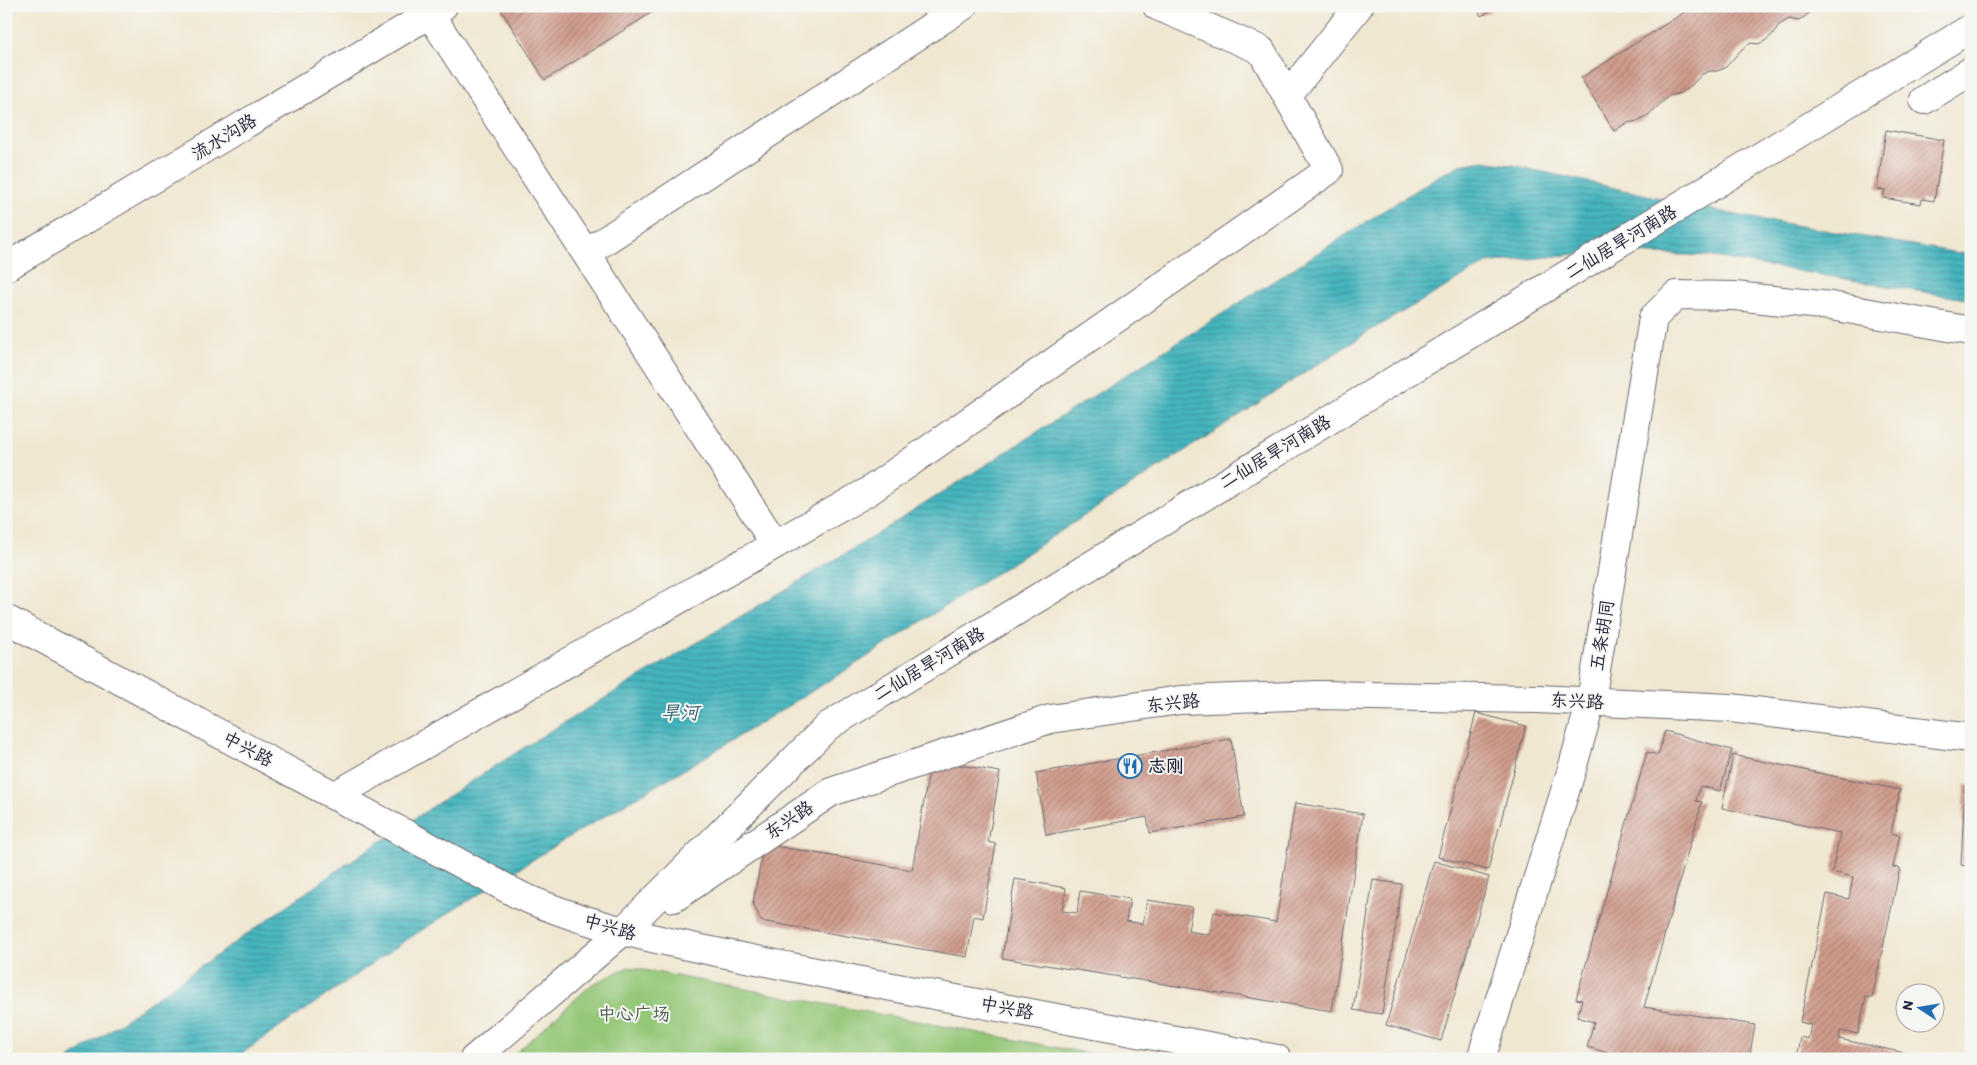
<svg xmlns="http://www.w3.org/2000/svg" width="1977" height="1065" font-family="Itim,'LXGW WenKai TC',sans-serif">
<defs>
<pattern id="water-rules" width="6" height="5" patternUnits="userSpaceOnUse" patternTransform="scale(1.25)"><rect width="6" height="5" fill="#45b5be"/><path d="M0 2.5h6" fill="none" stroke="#39939c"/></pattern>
<pattern id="building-hatch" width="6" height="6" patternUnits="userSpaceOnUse" patternTransform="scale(1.25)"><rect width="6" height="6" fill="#d09c8c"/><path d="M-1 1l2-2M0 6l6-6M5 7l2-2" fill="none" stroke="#a87f74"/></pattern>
</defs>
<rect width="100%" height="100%" fill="#f6f6f2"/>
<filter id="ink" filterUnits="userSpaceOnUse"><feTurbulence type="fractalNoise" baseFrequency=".02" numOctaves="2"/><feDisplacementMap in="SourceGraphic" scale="10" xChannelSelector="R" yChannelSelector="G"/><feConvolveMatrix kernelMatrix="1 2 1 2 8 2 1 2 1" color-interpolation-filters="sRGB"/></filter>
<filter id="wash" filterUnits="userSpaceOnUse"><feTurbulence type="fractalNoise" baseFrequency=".0096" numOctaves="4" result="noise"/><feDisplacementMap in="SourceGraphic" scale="20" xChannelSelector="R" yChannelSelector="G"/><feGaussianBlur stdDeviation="1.12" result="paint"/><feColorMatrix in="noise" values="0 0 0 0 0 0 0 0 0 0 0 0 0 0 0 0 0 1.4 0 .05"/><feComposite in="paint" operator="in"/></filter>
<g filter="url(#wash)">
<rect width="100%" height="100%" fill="#f0e7d0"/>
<path fill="#95c778" stroke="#5c745a" d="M628,967L1118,1059H509L591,985Z"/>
<path fill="url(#water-rules)" stroke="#346c7c" d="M1482,161L1512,165L1741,216L1971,255V300L1708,256L1599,252L1487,263L1368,332L856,664L720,748L561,842L411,937L234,1059H69L345,865L450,795L550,731L871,538L1438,176L1460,165Z"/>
<g id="blocks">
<path fill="url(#building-hatch)" d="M506,6H662L545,80L501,10Z
M1476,6H1498V7L1481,16Z
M1694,6H1815L1808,14L1799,21L1789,19L1779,25L1772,35L1765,41L1758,44L1751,43L1742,49L1725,68L1717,71H1709L1701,75L1689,88L1680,93L1669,96L1646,117L1639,121L1626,123L1614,131L1581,78Z
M1886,130L1944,140L1934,201L1922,199L1921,204L1883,198L1885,190L1877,189Z
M1476,713L1526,726L1488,870L1438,857Z
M1665,731L1732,750L1720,791L1700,786L1696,801L1702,802L1644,1007L1755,1025L1749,1059H1640L1641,1055L1621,1052L1619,1056L1587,1047L1594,1022L1577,1017L1582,1000L1576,999L1647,752L1658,755Z
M1231,739L1244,817L1150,833L1147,817L1046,835L1036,773Z
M1733,755L1900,790L1891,833L1900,835L1893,867L1900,868L1872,998L1866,997L1858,1034L1840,1031L1839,1039L1933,1059H1796L1800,1037L1808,1039L1811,1025L1800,1022L1827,894L1849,899L1853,877L1832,872L1840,833L1722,808Z
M931,760L1000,772L988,842L996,844L983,918L974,916L967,957L761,921L753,903L764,844L912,870Z
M1965,785L1971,786V867L1961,865Z
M1295,803L1363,814L1332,1011L1002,958L1015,879L1066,888L1062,911L1077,913L1080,891L1130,899L1126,921L1143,924L1147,900L1192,907L1188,931L1210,935L1214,912L1276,922Z
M1434,861L1489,877L1441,1041L1386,1025Z
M1373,880L1402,884L1382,1014L1353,1010Z"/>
</g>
</g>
<g filter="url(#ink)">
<use href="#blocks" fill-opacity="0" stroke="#6a676f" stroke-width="1"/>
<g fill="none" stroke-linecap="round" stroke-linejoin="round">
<defs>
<path id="minor" d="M430,14L775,544
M1287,96L1359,6
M1924,100L1971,71
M586,253L963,6
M6,267L443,6
M6,619L521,896C608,934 699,948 791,967C953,1000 1115,1028 1277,1059
M334,796L869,491L1329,170L1261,50L1157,6
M674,898L831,792L1050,719L1180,700L1319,695L1537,699L1731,708L1971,738
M622,932L828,726L1971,28
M474,1059L622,932L638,922
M1481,1059L1572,769L1591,701L1653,318L1676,295L1735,296L1831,306L1971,331"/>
</defs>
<use href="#minor" stroke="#6a676f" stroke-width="30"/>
<use href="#minor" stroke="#fff" stroke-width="28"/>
</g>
</g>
<defs>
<symbol id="restaurant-ring" viewBox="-11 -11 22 22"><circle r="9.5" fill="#f6f6f2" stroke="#1f6fb2" stroke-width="1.5"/><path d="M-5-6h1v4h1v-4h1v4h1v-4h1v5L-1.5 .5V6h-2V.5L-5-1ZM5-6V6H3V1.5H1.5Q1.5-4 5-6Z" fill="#1f6fb2"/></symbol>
</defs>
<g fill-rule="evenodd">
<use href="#restaurant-ring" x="1116" y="752" width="28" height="28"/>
</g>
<g text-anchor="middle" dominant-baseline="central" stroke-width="4" stroke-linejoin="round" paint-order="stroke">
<g font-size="18" fill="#22223b" stroke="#f6f6f2">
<text transform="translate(224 137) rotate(-31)">流水沟路</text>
<text transform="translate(1621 242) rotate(-31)">二仙居旱河南路</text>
<text transform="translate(1275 452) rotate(-31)">二仙居旱河南路</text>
<text transform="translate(1602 635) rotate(-81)">五条胡同</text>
<text transform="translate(929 664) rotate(-31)">二仙居旱河南路</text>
<text transform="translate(1577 701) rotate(3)">东兴路</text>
<text transform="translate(1173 703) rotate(-6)">东兴路</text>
<text transform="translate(248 749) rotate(28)">中兴路</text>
<text transform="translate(789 820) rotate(-34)">东兴路</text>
<text transform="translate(610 927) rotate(16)">中兴路</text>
<text transform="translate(1007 1008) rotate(11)">中兴路</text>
</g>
<g font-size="18" font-weight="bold" fill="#22223b" stroke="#f6f6f2" text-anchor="start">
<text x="1148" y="766">志刚</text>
</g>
<g font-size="18" fill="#4a5c50" stroke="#f6f6f2">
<text x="634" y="1014">中心广场</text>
</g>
<g font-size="19" font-style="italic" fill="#305d6f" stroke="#f6f6f2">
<text x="680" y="712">旱河</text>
</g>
</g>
<rect width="1977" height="1065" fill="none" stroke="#f6f6f2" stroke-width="25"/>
<g transform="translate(1920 1008) rotate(282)"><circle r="24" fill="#f6f6f2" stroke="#a1a1a9"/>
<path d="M0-4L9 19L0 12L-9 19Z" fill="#1f6fb2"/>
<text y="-8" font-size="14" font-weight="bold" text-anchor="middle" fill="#22223b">N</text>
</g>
</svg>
